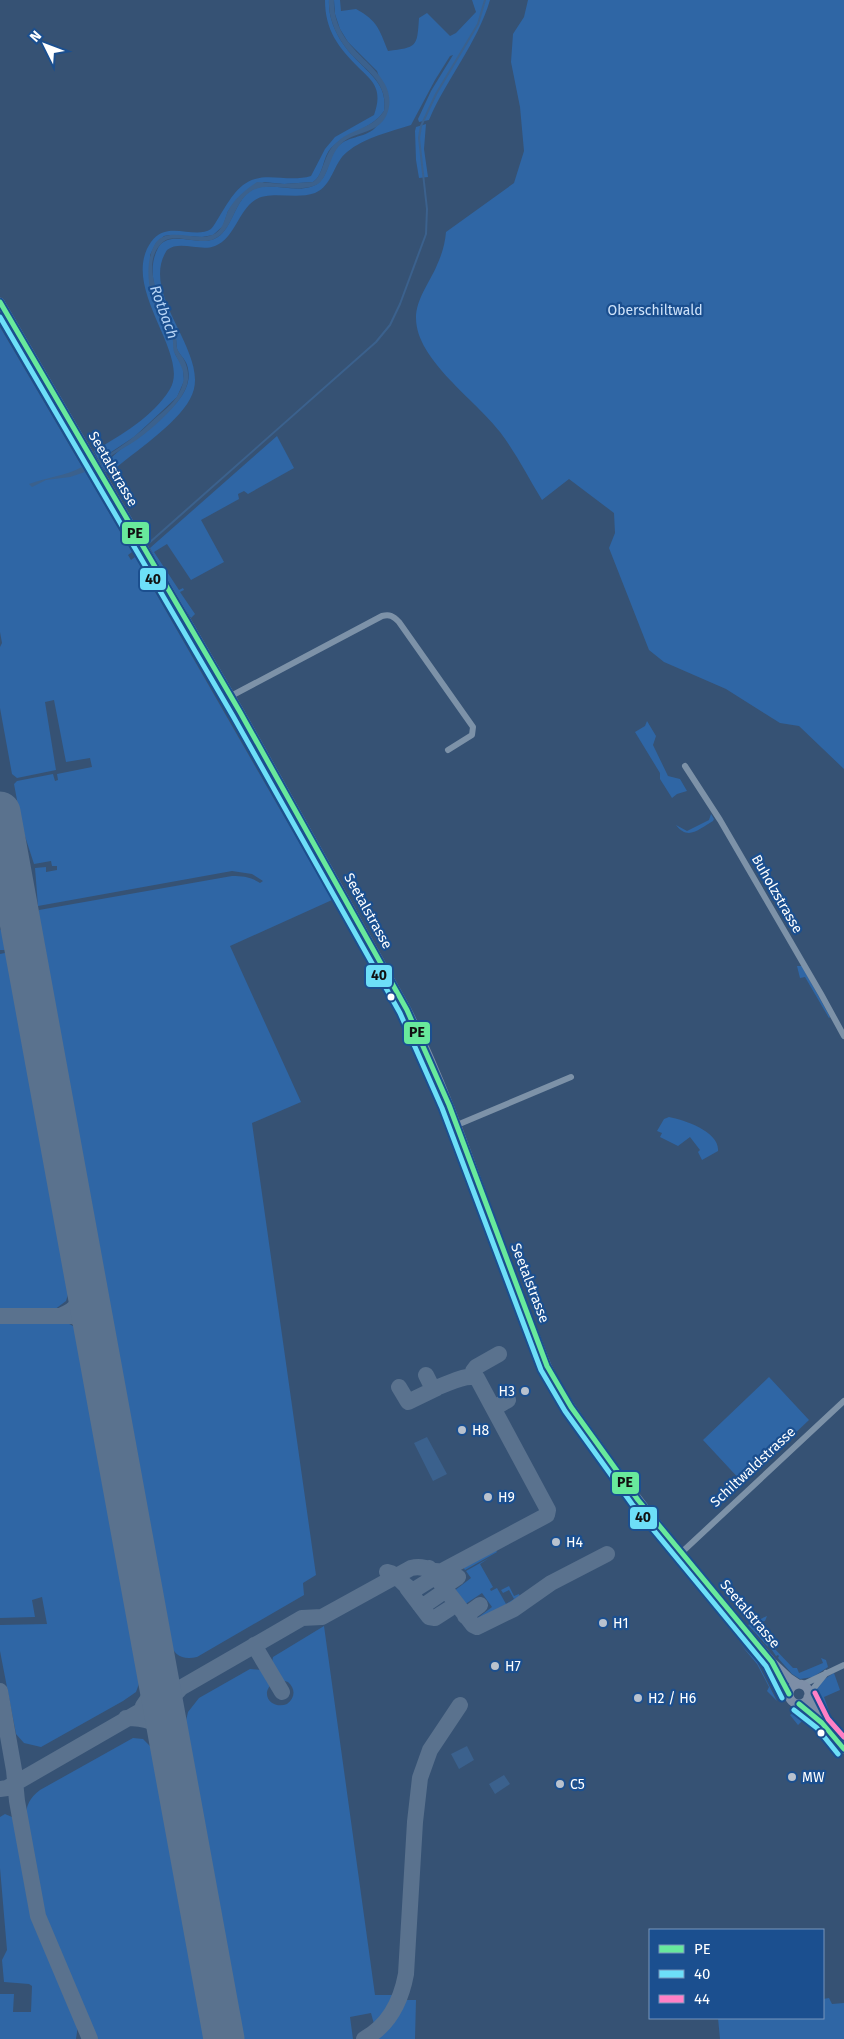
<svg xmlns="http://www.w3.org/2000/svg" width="844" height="2039" font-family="'Fira Sans',sans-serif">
<rect width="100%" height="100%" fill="#365274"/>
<path fill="#2f66a5" d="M325,0H329C328,21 339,41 353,56C369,74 388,84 384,111C371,130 347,132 331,148C322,158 324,175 313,182L284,184L264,182L241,195L228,211L223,226L213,235L202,237L169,235L164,236L156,243L150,255L153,298L157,311L173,338L175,354L183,367L184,381L177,397L147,425L134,437L102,458L98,459L94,451C121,435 153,417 170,389C191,354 119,288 151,242C167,219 194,240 211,229C214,226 217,220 219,217C228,203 237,184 255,179C272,174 291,182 311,176L325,149L335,137L374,115C377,106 379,98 376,89C373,80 365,74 359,68C338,47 325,30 325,0Z
M334,0H340L341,11L356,9C378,21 379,29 388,51C417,47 417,48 419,18L427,13L450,36L456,33L476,12L472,0H490C477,44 447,78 429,120L419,122L418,119L431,91L453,55L450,56L435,80L411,125C390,132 365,137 347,152C333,163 333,185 315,193C296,200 270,190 255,200C238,211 235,238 215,246C200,252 180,240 167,250C137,296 215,356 190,399C176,425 134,452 111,472H106L101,465L103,462C110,460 115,454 121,449C134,441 146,433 157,422C173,407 195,389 187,365C185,359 179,354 177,349C176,344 177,339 174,334C163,308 143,277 158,248C168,229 197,246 214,239C231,233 234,202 250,191C267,180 294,194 313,186C329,180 327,160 336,149C346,135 364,139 375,128C381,122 385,112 389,105L377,71L348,42L340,29L335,14Z
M528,0H844V769L799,726L780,723L726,689L664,662L649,650L609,548L615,533L614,513L569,479L542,500C528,477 516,453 500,432C476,400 416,360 416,318C416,299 430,282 437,265C442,254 445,244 446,232L514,183L524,151L520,107L511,62L513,34L524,17Z
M426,124L424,149L428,177L419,178L416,160L415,131L416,127Z
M0,327L132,552L128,555L131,560L135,557L332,900L230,946L301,1102L252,1123L316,1575L303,1583L304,1595L197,1657C183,1660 173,1656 170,1641L38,919L39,910L232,876C243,876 251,877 260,883L263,881L252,874L232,871L38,906L35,868L46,867V872L57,870V866H52L51,861L34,864L22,827L14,784L17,781L53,774L55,781L58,780L57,774L92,767L90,758L66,762L54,700L45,702L56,770L17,778L12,774L0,708V647L2,643L0,632Z
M277,436L294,468L248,494L244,491L238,494L239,499L201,520L224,562L191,580L167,544L154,552L179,590L183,588L184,590L180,592L195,614L191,618L169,586L150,548Z
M647,721L656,736L653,745L668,776L680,779L687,791L677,794L672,798L660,779V773L635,732L645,726Z
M711,814L714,819L713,821C699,829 688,841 676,825L687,831L709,820Z
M0,929L4,935L6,950H0Z
M5,953L8,954L69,1291L66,1301L54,1310L0,1311V954Z
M797,966H802L830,1017L829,1018L805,977L800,978Z
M669,1117C685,1120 720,1132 718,1151L702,1160L698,1152L700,1150L690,1137L678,1146L660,1137L662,1133L657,1131L664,1119Z
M62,1320L73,1326L77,1331L140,1681L136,1692L123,1701L41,1747L24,1743L16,1734L0,1651V1625L47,1624L42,1597L32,1600L35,1617L0,1618V1321Z
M769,1377L809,1420L743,1483L703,1440Z
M495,1549L497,1552L465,1570L463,1567Z
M489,1558L480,1564L493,1587L490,1589L491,1591L497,1588L506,1604L514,1599L509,1590L503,1593L501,1590L509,1586L514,1596L519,1594L520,1597L476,1621L475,1620L492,1607L482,1593L464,1605L454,1591L471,1578L466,1571Z
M723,1614C737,1631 785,1678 780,1699L763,1666Z
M767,1616L765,1621L760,1622L761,1635H766L767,1639L772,1645L767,1642L768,1647L748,1625Z
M324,1626L375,1995H394L387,2011L374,2024L371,2013L350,2017L353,2039H242L185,1725L188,1712L199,1698L250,1669L261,1670C265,1673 270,1679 270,1684C270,1687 267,1689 267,1692C266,1703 278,1708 287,1704C295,1698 296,1689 288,1682L278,1679L272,1662L273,1657Z
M740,1644L757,1662L777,1701L767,1691L769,1687L757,1664Z
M768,1644L773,1647L793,1668H797L799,1673L823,1663L821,1658L826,1660L828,1667L813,1677L800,1679L792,1674L778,1658L779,1656L778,1655L776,1656Z
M834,1673L840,1690L824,1697L832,1720L844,1737V1742C826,1719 795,1694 834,1673Z
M795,1712L802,1716L817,1733L804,1719L798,1725L790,1715Z
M133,1738L143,1739L153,1749L205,2039H94L47,1925L26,1823C25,1808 28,1799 40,1790Z
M5,1814L12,1817L16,1823L34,1919L78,2025L76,2039H0V1994H14L13,2012H31L32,1986L29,1984L4,1982L2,1960L7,1950L0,1868V1817Z
M829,1998L832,2004L844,2003V2039H720L718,2018H823V1999Z
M404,2000H416L415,2039H376L391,2026Z"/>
<path fill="#3b618d" d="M329,0H334C333,15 339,30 348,42C363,62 397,81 388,111C381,135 355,130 341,144C329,154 329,179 316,185C297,194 266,180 250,192C233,203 233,231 214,239C200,246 174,232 163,242C136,265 167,313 176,337C177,341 176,344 177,348C178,352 181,355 183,358C189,368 190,380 185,390C178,406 150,431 135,441C124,448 110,455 101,465L98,459C110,456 141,432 150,423C159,414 174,404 179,393C188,376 183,369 175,354C172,349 174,342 172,336C169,328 163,321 158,313C148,293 144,263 155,244C166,225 196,242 212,235C223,231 224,220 228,211C234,199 246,189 257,182L284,184L313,182C324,175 323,154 336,143C352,128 371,130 384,111C388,86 371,74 356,59C340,44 328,22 329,0Z
M82,467L85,472L70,477L46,480L32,487L29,484C47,477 66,476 82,467Z
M427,1437L447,1474L433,1481L414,1443Z
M467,1746L474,1760L459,1769L451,1754Z
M504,1775L510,1784L495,1794L489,1784Z"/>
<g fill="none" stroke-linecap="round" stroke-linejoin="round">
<path stroke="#3b618d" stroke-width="2" d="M149,543L376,342L390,325L400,304L426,234L427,209L419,138L421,126L436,94L478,24L485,0"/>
<path stroke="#5a728e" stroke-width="16" d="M0,911L8,904L14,888
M0,918C13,921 19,928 23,940
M62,1315C77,1310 84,1298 86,1284
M0,1316H73C89,1322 93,1333 98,1348
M473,1371L476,1367L499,1354
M399,1387L408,1402L437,1388
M496,1413V1407L508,1400
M429,1568L473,1625L477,1627L514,1609L551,1583L607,1554
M387,1572C400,1574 402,1587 414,1590L430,1580
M443,1587L458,1577
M407,1588L429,1617L435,1618L449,1609
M419,1604H426L439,1595
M465,1616L480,1605
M254,1645L282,1692
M0,1691L14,1770L17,1801L38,1916L90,2039
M143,1706L156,1687L157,1671
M126,1718C144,1718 159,1721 169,1737
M166,1721C165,1707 169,1699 179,1690
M0,1789L7,1788L302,1618L322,1617L411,1568C426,1564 430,1573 442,1571L547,1515L548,1510L477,1378C465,1373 447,1385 435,1388L431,1385L426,1375
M364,2039C390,2025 401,2001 406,1974L415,1822L420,1778L430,1750L460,1705"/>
<path stroke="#5a728e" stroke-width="41" d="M0,812L224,2039"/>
<path stroke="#7d92a8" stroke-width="6" d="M231,696L382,616C390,614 393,616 399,622L473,727L472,735L448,750
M685,766L720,820L821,994L844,1036
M457,1125L571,1077
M681,1553L844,1401
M802,1685L844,1665
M809,1694L826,1673"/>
<path stroke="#7d8ea7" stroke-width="9" d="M0,302L240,712L407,1010C438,1072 462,1138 485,1203C504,1258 526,1312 547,1366C562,1398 585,1426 605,1455C657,1527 715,1594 772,1662L789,1678L798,1684
M789 1694a10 10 0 1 1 20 0a10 10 0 1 1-20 0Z
M808,1697L822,1723L844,1749"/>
<defs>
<path id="bus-1" d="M0,302L240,712L407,1010L449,1105L547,1366L571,1407L638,1500L772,1662L789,1694
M799,1704L822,1723L844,1749"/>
<path id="bus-2" d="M0,317L233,716L400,1013L442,1108L541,1370L565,1411L632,1504L766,1666L782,1698
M794,1710L817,1728L838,1754"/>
<path id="bus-3" d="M815,1693L828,1719L844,1737"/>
</defs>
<use href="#bus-1" stroke="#1b4f8f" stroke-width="9"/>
<use href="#bus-2" stroke="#1b4f8f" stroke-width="9"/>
<use href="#bus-3" stroke="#1b4f8f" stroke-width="9"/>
<use href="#bus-1" stroke="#68e99c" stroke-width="5"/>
<use href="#bus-2" stroke="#6ddff8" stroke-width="5"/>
<use href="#bus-3" stroke="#ff80c5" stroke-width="5"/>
</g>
<g fill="#fff" stroke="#1b4f8f" stroke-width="2">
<circle cx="391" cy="997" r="4.5"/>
<circle cx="821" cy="1733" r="4.5"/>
</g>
<g fill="#b9c2ce" stroke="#1b4f8f" stroke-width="2">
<circle cx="525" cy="1391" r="5"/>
<circle cx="462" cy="1430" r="5"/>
<circle cx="488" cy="1497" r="5"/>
<circle cx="556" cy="1542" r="5"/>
<circle cx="603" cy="1623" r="5"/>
<circle cx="495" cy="1666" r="5"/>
<circle cx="638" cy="1698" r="5"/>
<circle cx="792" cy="1777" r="5"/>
<circle cx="560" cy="1784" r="5"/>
</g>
<g text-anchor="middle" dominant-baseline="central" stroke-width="4.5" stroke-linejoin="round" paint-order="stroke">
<g font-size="14" fill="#cfe3fa" stroke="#1b4f8f">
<text x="655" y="310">Oberschiltwald</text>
</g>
<g font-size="14" fill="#fff" stroke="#1b4f8f">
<text transform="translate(113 469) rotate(60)">Seetalstrasse</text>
<text transform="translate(777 894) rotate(60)">Buholzstrasse</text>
<text transform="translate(368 911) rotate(61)">Seetalstrasse</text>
<text transform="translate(530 1283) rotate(69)">Seetalstrasse</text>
<text transform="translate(753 1467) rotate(-43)">Schiltwaldstrasse</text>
<text transform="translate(750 1614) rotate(50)">Seetalstrasse</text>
</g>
<g font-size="14" fill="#fff" stroke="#1b4f8f" text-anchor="start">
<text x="515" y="1391" text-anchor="end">H3</text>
<text x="472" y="1430">H8</text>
<text x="498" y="1497">H9</text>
<text x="566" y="1542">H4</text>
<text x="613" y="1623">H1</text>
<text x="505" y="1666">H7</text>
<text x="648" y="1698">H2 / H6</text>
<text x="802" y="1777">MW</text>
<text x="570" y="1784">C5</text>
</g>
<g font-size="15" font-style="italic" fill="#b5d3f5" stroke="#1b4f8f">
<text transform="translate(164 312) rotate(70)">Rotbach</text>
</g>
</g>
<g stroke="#1b4f8f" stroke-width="2">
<rect x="121" y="521" width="29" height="24" rx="5" fill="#68e99c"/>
<rect x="139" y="567" width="28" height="24" rx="5" fill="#6ddff8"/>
<rect x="365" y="964" width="28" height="24" rx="5" fill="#6ddff8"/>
<rect x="403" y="1021" width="28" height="24" rx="5" fill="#68e99c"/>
<rect x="611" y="1471" width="29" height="24" rx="5" fill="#68e99c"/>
<rect x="629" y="1506" width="29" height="24" rx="5" fill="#6ddff8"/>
</g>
<g font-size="14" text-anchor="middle" font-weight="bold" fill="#111">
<text x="135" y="538">PE</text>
<text x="153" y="584">40</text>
<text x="379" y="980">40</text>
<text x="417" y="1037">PE</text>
<text x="625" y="1487">PE</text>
<text x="643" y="1522">40</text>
</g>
<rect x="649" y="1929" width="175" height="90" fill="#1b4f8f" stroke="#7695bc"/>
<rect x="659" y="1945" width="25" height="8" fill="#68e99c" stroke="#7695bc"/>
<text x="694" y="1954" font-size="15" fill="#ffffff">PE</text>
<rect x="659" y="1970" width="25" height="8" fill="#6ddff8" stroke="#7695bc"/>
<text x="694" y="1979" font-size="15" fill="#ffffff">40</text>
<rect x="659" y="1995" width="25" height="8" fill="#ff80c5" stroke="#7695bc"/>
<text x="694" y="2004" font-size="15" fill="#ffffff">44</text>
<g transform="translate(45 45) rotate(312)" stroke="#1b4f8f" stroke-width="4" paint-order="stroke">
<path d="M0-4L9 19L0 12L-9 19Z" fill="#ffffff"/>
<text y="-8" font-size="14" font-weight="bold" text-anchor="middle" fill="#ffffff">N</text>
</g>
</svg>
